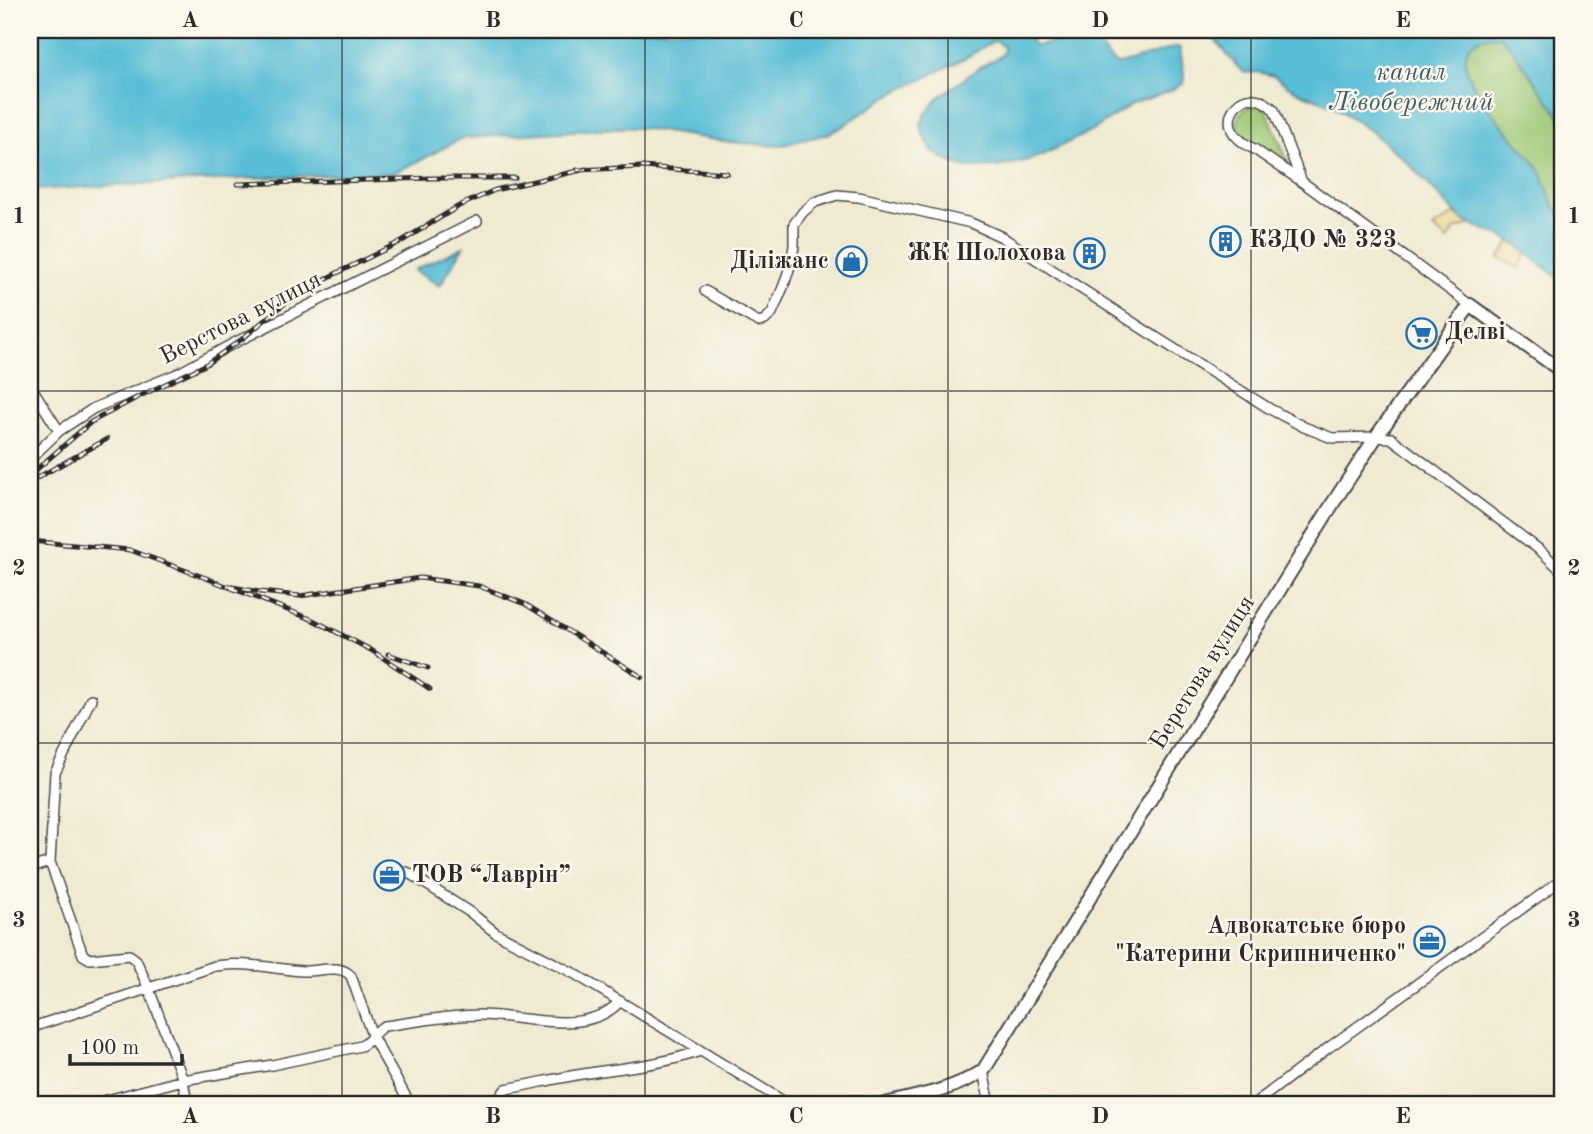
<svg xmlns="http://www.w3.org/2000/svg" width="1593" height="1134" font-family="'Old Standard TT',serif">
<rect width="100%" height="100%" fill="#fbf7ec"/>
<filter id="ink" filterUnits="userSpaceOnUse"><feTurbulence type="fractalNoise" baseFrequency=".0143" numOctaves="2"/><feDisplacementMap in="SourceGraphic" scale="14" xChannelSelector="R" yChannelSelector="G"/><feConvolveMatrix kernelMatrix="1 2 1 2 8 2 1 2 1" color-interpolation-filters="sRGB"/></filter>
<filter id="wash" filterUnits="userSpaceOnUse"><feTurbulence type="fractalNoise" baseFrequency=".00686" numOctaves="4" result="noise"/><feDisplacementMap in="SourceGraphic" scale="28" xChannelSelector="R" yChannelSelector="G"/><feGaussianBlur stdDeviation="1.57" result="paint"/><feColorMatrix in="noise" values="0 0 0 0 0 0 0 0 0 0 0 0 0 0 0 0 0 1.4 0 .05"/><feComposite in="paint" operator="in"/></filter>
<g filter="url(#wash)">
<rect width="100%" height="100%" fill="#efead1"/>
<path fill="#9cc774" stroke="#647950" stroke-width="2" d="M1486,36H1500L1511,48L1563,121V216C1547,204 1548,179 1536,164C1519,141 1443,72 1471,43C1474,40 1481,38 1486,36Z
M1258,105L1266,109L1292,172L1243,137C1231,122 1239,106 1258,105Z"/>
<path fill="#eeda9e" stroke="#8c8264" stroke-width="2" d="M1455,214L1470,225L1454,230L1448,240L1433,228Z
M1511,241L1527,252L1519,268L1499,258Z"/>
<path fill="#58bdd6" stroke="#427480" stroke-width="2" d="M30,30H1058L1034,36L1030,42L1036,46L1084,36C1102,40 1107,62 1117,64C1121,65 1168,49 1176,47L1180,48L1185,81L1183,84L1167,92L1132,104L1092,131L1040,156L1029,160L997,167L966,168L944,159L932,150L923,135L921,124L925,115L938,98L980,67L1001,56L1004,51L1003,46L996,41L992,42L967,57L888,96L840,128L827,134L778,146L729,142L640,128H619L465,138L456,141L423,159L393,173L273,177L30,190Z
M1203,30H1563V121L1511,48L1500,36C1487,36 1475,37 1468,49C1451,79 1518,141 1536,164C1548,179 1547,204 1563,216V280C1544,270 1529,252 1510,241C1495,231 1476,229 1461,219L1407,162L1372,132L1332,105L1301,93L1288,86L1274,76L1257,72L1245,73L1237,66L1216,41Z
M463,247L440,286L414,270Z"/>
</g>
<g filter="url(#ink)">
<g fill="none" stroke-linecap="round" stroke-linejoin="round">
<defs>
<path id="street" d="M1302,182L1274,110C1244,79 1216,119 1238,138C1243,143 1250,147 1256,150C1272,162 1289,172 1305,184C1360,224 1415,264 1470,305
M705,291L753,319L759,322L765,320L772,313L784,285L791,263L794,246V224L803,212L815,202L837,195L859,197L971,223L1002,237L1146,331L1270,409L1304,427L1332,438L1376,437L1391,438L1541,551L1563,572
M30,385L59,431
M30,459L59,431L94,408L177,374L238,341L477,221
M91,699L55,773L50,862L83,955L90,959L129,955L136,960L149,989L183,1080L187,1104
M30,868L50,862
M407,872L471,913L496,933L575,974L788,1104
M30,1028L215,966C244,961 274,969 303,971C319,972 339,963 351,976L373,1038L410,1104
M983,1071L990,1104
M92,1104L183,1080L272,1065L361,1046C373,1040 374,1031 384,1026C416,1022 448,1015 480,1015C522,1015 588,1038 620,1001
M498,1104L502,1094L506,1089C528,1085 549,1080 571,1076C614,1068 659,1066 700,1051
M1254,1104L1328,1048L1563,879"/>
<path id="secondary" d="M885,1104C919,1096 953,1090 983,1071L1333,503L1376,437L1470,305L1563,372"/>
</defs>
<use href="#street" stroke="#484844" stroke-width="12"/>
<use href="#secondary" stroke="#484844" stroke-width="16"/>
<use href="#street" stroke="#fff" stroke-width="9"/>
<use href="#secondary" stroke="#fff" stroke-width="12"/>
<defs>
<path id="rail" d="M577,170L642,167L727,173
M237,184L433,178H515
M30,475L91,422L140,396L205,365L242,339L284,304L327,278L402,241L459,206L495,190L586,169
M37,478L107,439
M30,541L130,550L206,578L313,620L371,650L430,689
M227,586L260,592L300,596L420,578L479,586L525,604L642,677
M388,654L428,668"/>
</defs>
<use href="#rail" stroke="#2b2b2b" stroke-width="5"/>
<use href="#rail" stroke="#fbf7ec" stroke-width="2.5" stroke-dasharray="8" stroke-linecap="butt"/>
</g>
</g>
<path fill="none" stroke="#2b2b2b" stroke-width="2" stroke-opacity="0.55" d="M342,30V1104M645,30V1104M948,30V1104M1251,30V1104M30,391H1563M30,743H1563"/>
<defs>
<symbol id="building-ring" viewBox="-11 -11 22 22"><circle r="9.5" fill="#fbf7ec" stroke="#1f6fb2" stroke-width="1.5"/><path d="M-4-6H4V6H1V3H-1V6H-4ZM-2.5-4.3h1.7v1.8h-1.7ZM.8-4.3h1.7v1.8H.8ZM-2.5-1h1.7V.8h-1.7ZM.8-1h1.7V.8H.8Z" fill="#1f6fb2"/></symbol>
<symbol id="shop-ring" viewBox="-11 -11 22 22"><circle r="9.5" fill="#fbf7ec" stroke="#1f6fb2" stroke-width="1.5"/><path d="M-5-2.5h2.3a2.7 3.5 0 0 1 5.4 0H5L5.5 6h-11ZM-1.5-2.5h3a1.5 2.3 0 0 0-3 0Z" fill="#1f6fb2"/></symbol>
<symbol id="supermarket-ring" viewBox="-11 -11 22 22"><circle r="9.5" fill="#fbf7ec" stroke="#1f6fb2" stroke-width="1.5"/><path d="M-6-5.5h2.5l.6 2H6L4.5 2H-2.5L-4.4-4H-6ZM-1.5 3.2a1.3 1.3 0 1 0 .1 0ZM3 3.2a1.3 1.3 0 1 0 .1 0Z" fill="#1f6fb2"/></symbol>
<symbol id="office-ring" viewBox="-11 -11 22 22"><circle r="9.5" fill="#fbf7ec" stroke="#1f6fb2" stroke-width="1.5"/><path d="M-6-3h4V-5.5h4V-3h4V5H-6ZM-1-4.5V-3h2v-1.5ZM-6 0V1H6V0Z" fill="#1f6fb2"/></symbol>
</defs>
<g fill-rule="evenodd">
<use href="#building-ring" x="1208" y="224" width="35" height="35"/>
<use href="#building-ring" x="1072" y="236" width="35" height="35"/>
<use href="#shop-ring" x="834" y="244" width="35" height="35"/>
<use href="#supermarket-ring" x="1404" y="316" width="35" height="35"/>
<use href="#office-ring" x="372" y="858" width="35" height="35"/>
<use href="#office-ring" x="1412" y="924" width="35" height="35"/>
</g>
<g text-anchor="middle" dominant-baseline="central" stroke-width="5" stroke-linejoin="round" paint-order="stroke">
<g font-size="24" font-weight="bold" fill="#2b2b2b" stroke="#fbf7ec" text-anchor="start">
<text x="1249" y="241">КЗДО № 323</text>
<text x="1066" y="254" text-anchor="end">ЖК Шолохова</text>
<text x="829" y="262" text-anchor="end">Діліжанс</text>
<text x="1445" y="333">Делві</text>
<text x="412" y="876">ТОВ “Лаврін”</text>
<text x="1406" y="927" text-anchor="end">Адвокатське бюро<tspan x="1406" dy="28">"Катерини Скрипниченко"</tspan></text>
</g>
<g font-size="24" fill="#2b2b2b" stroke="#fbf7ec">
<text transform="translate(241 319) rotate(-27)">Верстова вулиця</text>
<text transform="translate(1203 673) rotate(-58)">Берегова вулиця</text>
</g>
<g font-size="26" font-style="italic" fill="#3b5e67" stroke="#fbf7ec">
<text x="1411" y="73">канал<tspan x="1411" dy="30">Лівобережний</tspan></text>
</g>
</g>
<rect width="1593" height="1134" fill="none" stroke="#fbf7ec" stroke-width="77"/>
<path d="M70 1054v10h112v-10" fill="none" stroke="#2b2b2b" stroke-width="3.5"/>
<text x="80" y="1054" font-size="21" fill="#2b2b2b" stroke="#fbf7ec" stroke-width="5" paint-order="stroke">100 m</text>
<rect x="38" y="38" width="1516" height="1058" fill="none" stroke="#2b2b2b" stroke-width="2.5"/>
<g font-size="23" text-anchor="middle" font-weight="bold" fill="#2b2b2b">
<text x="190" y="27">A</text>
<text x="493" y="27">B</text>
<text x="796" y="27">C</text>
<text x="1100" y="27">D</text>
<text x="1403" y="27">E</text>
<text x="19" y="223">1</text>
<text x="1574" y="223">1</text>
<text x="19" y="575">2</text>
<text x="1574" y="575">2</text>
<text x="19" y="927">3</text>
<text x="1574" y="927">3</text>
<text x="190" y="1123">A</text>
<text x="493" y="1123">B</text>
<text x="796" y="1123">C</text>
<text x="1100" y="1123">D</text>
<text x="1403" y="1123">E</text>
</g>
</svg>
